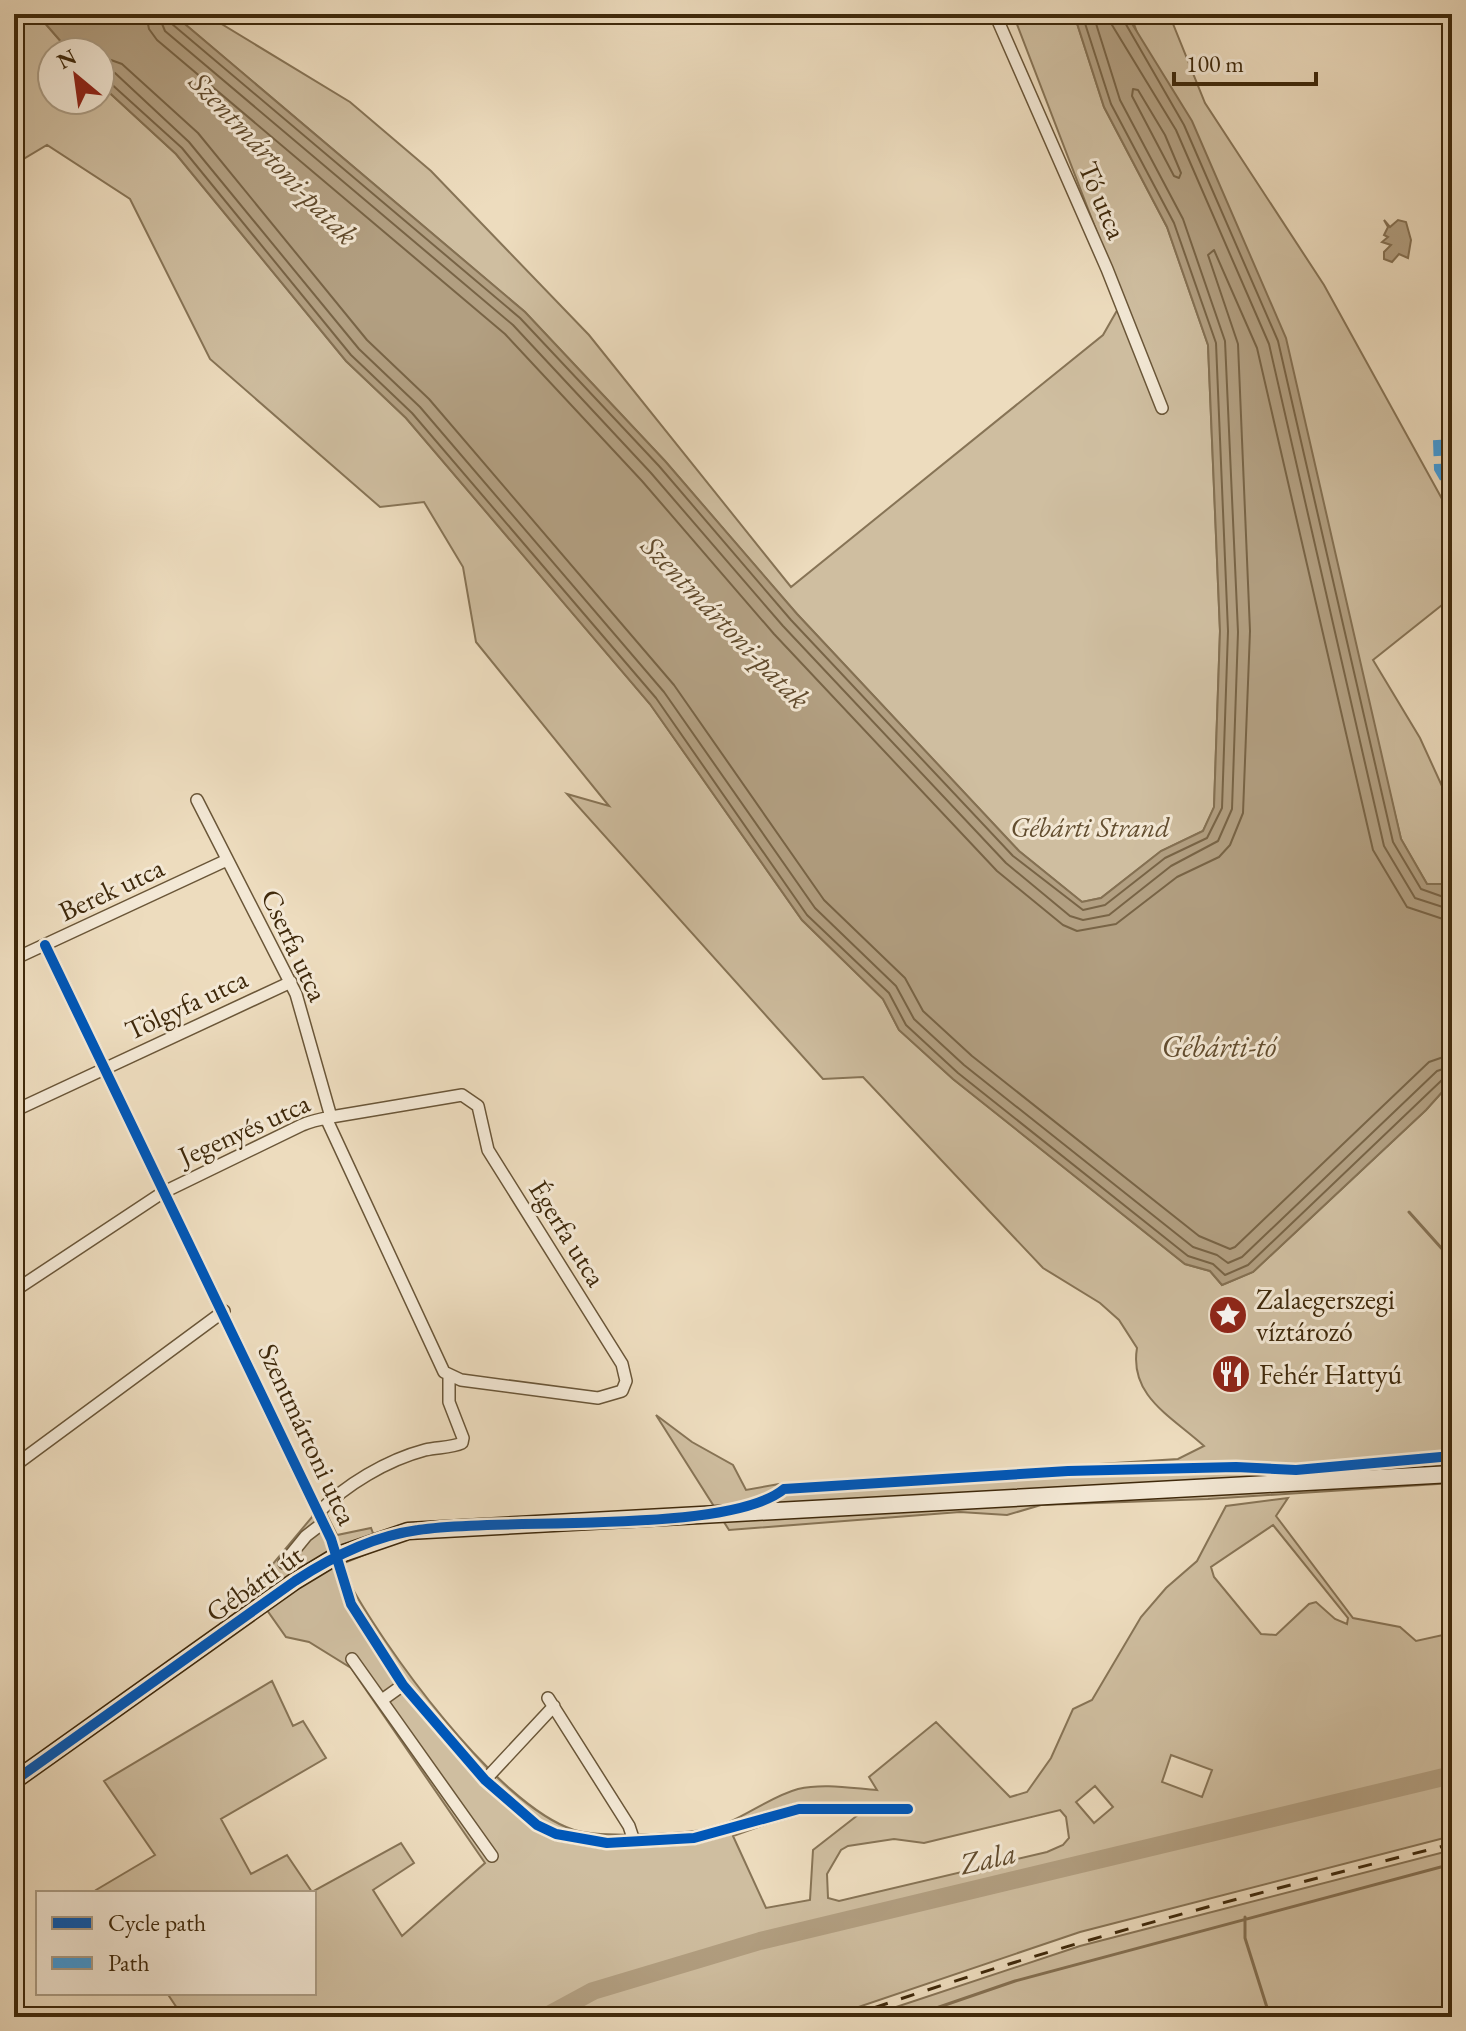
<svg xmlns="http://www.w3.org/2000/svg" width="1466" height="2031" font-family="'EB Garamond',serif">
<rect width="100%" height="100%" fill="#eddcbe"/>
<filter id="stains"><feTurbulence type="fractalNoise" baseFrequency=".0025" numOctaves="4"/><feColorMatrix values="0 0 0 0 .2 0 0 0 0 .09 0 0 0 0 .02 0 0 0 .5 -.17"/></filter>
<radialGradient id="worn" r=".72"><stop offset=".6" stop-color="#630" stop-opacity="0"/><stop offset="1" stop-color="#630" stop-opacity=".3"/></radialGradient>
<path fill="#cfbea0" stroke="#877456" stroke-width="2" fill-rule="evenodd" d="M14,14H37L70,52H52V100H100V84L176,154L346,361L406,418L650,704L802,920L883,999L899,1030L953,1079L1185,1264L1210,1271L1222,1285L1253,1272L1426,1110L1452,1081V1483L1208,1499L1041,1505L1007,1515L960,1512L729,1530L656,1415L692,1442L733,1465L746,1490L779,1484L1178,1459L1204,1446C1171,1416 1129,1396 1137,1348L1119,1320L1100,1303L1043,1268L863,1077L823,1079L567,794L609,806L476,642L463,567L424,502L380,507L210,359L130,199L47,145L20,161L14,157Z
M173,14H205L350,102L431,171L589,335L791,587L1103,335L1123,300L1013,14H1074L1104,107L1167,227L1208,345L1220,631L1214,808L1203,831L1161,851L1101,898L1082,902L1019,851L797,614L665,461L525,312Z
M1126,14H1169L1205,103L1324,285L1452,517V597L1373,660L1420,738L1452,808V896L1444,884H1427L1401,839L1353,642L1134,24Z
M1288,1498L1276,1516L1353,1618L1400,1627L1416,1641L1452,1633V1836L1080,1932L829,2017H183L167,1993H314V1893H98L96,1890L155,1855L104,1781L272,1681L293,1726L303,1721L326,1758L221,1819L251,1874L287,1855L312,1892L401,1843L414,1863L373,1890L402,1936L485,1863L351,1668L309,1642L286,1637L252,1589L322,1505L337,1535L371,1528L379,1549L344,1563L345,1575C382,1646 497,1805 574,1830C600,1838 674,1834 702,1830C735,1826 765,1798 798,1789C823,1783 851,1788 877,1790L869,1777L936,1722L1010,1797L1027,1792L1051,1758L1073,1709L1092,1700L1141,1617L1166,1588L1197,1561L1226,1506ZM1273,1525L1348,1618L1347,1624L1335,1619L1316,1602L1309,1604L1276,1635L1261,1634L1214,1577L1211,1567ZM1171,1755L1212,1770L1202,1797L1162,1782ZM1095,1786L1113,1807L1094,1823L1076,1802ZM1060,1810L1066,1817L1069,1838L1063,1845L1047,1852L839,1901L828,1898L827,1874L841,1850L848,1846L894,1839L924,1843ZM863,1811L813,1850L810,1900L766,1908L733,1836L801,1812Z
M1452,1850V2017H866L1080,1946Z"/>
<path fill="#b29f81" stroke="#847052" stroke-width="2" d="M37,14H173L525,312L665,461L797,614L1019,851L1082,902L1101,898L1161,851L1203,831L1214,807L1220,631L1208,345L1167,227L1104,107L1074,14H1126L1192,121L1286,338L1401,839L1427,884H1444L1452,896V1081L1426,1110L1253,1272L1222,1285L1210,1271L1185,1264L953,1079L899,1030L883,999L802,920L650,704L406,418L346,361L176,154L100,84V52H70Z
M1384,220L1390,227L1398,220L1406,222L1411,240L1408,258L1399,254L1392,262L1384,259V252L1391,245L1382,242L1388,237L1384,235L1388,227Z"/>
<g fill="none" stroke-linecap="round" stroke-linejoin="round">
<path stroke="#786446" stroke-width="2" d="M146,14L149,29L157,40L505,334L642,481L774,634L997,871L1063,925L1077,931L1116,924L1177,877L1219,857L1230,845L1243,813L1250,631L1238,344L1208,255L1214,250L1257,348L1373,850L1407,907L1452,922
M158,14L165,31L513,325L651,473L783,626L1006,863L1070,916L1083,920L1109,915L1171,866L1218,841L1232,809L1238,632L1225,341L1183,219L1120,100L1093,14
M168,14L172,24L520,318L659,466L791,620L1013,856L1083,910L1105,905L1165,858L1207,838L1222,808L1228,631L1216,343L1174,223L1111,104L1082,14
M1110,14L1112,25L1176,130L1269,344L1384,846L1415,898L1452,910
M1120,14L1184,125L1278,341L1393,842L1421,889L1452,900
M100,56L122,64L198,133L367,340L429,399L674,685L824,900L905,978L923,1011L972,1056L1199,1236L1230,1249L1235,1247L1429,1062L1452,1054
M100,69L115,73L189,142L359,349L420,407L664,692L815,908L896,986L914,1019L964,1065L1193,1247L1217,1255L1228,1263L1242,1257L1437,1071L1452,1066
M100,79L108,81L182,148L351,355L412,413L656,698L807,915L889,993L906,1025L958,1073L1188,1256L1213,1264L1225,1275L1248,1265L1443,1079L1452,1076
M1133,89L1138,90L1165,135L1181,173L1179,178L1174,176L1132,96Z"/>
<path stroke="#847052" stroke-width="3" d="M1409,1212L1452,1260
M1245,1917V1938L1270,2017
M910,2017L1015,1981L1452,1864"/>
<path stroke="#b29f81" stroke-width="18" d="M545,2017L593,1991L760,1941L1452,1775"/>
<defs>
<path id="minor" d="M995,14L1107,269L1162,408
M197,800L296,994L331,1117
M45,945L331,1539L351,1604L403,1685L485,1780L537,1825L556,1834L607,1843L694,1838L799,1809H908
M14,959L227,860
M14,1111L291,982
M14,1291L162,1193L302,1125C311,1121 321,1119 331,1117L462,1095L478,1106L488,1150L622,1364L626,1381L622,1391L598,1398L461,1380L444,1372L326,1118
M14,1466L224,1311
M318,1513C345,1485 387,1460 425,1450C437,1447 451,1448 462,1443L463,1438L449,1402V1377
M284,1563L306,1536L323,1523
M352,1659L492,1856
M548,1698L629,1826L634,1841
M382,1700L403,1685
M485,1780L554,1706"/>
<path id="secondary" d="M14,1781L295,1581L338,1555L408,1531L1452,1474"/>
</defs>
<use href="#minor" stroke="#6a5638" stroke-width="14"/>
<use href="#secondary" stroke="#3f290b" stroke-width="19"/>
<use href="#minor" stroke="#f3e8d5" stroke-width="11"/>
<use href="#secondary" stroke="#f3e8d5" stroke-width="16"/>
<path stroke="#3f290b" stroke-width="3" stroke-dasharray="14 14" stroke-linecap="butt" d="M848,2017C1047,1947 1248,1895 1452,1844"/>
<path stroke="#3f9cde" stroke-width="8" stroke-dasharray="16 8" stroke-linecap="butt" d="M1437,440L1438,469L1452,493"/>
<defs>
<path id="cycleway" d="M45,945L331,1539L351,1604L403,1685L485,1780L537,1825L556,1834L607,1843L694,1838L799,1809H908
M14,1781L295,1581C333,1556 373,1536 418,1530C501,1517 729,1535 784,1489L1068,1471L1236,1467L1296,1470L1452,1456"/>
</defs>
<use href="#cycleway" stroke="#f3e8d5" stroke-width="15"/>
<use href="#cycleway" stroke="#0057b8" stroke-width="10"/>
</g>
<defs>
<symbol id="sight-disc" viewBox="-11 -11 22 22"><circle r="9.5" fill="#8f2418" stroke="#f3e8d5"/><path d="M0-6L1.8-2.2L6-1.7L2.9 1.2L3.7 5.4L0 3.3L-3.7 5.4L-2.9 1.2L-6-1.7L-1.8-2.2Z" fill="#fff"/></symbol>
<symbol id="restaurant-disc" viewBox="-11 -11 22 22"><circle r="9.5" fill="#8f2418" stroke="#f3e8d5"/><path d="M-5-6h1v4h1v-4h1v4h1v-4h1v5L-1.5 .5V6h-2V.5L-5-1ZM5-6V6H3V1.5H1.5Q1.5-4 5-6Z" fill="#fff"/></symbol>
</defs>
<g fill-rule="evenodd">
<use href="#sight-disc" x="1206" y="1293" width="44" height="44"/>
<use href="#restaurant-disc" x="1209" y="1352" width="44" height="44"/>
</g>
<g text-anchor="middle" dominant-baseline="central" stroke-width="6" stroke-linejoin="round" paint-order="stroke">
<g font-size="28" fill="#3f290b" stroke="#f3e8d5">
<text transform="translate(1103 200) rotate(67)">Tó utca</text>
<text transform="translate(111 889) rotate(-25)">Berek utca</text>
<text transform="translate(295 945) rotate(65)">Cserfa utca</text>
<text transform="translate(186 1004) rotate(-25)">Tölgyfa utca</text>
<text transform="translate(244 1129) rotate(-24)">Jegenyés utca</text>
<text transform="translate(568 1233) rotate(58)">Égerfa utca</text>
<text transform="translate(308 1434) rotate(65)">Szentmártoni utca</text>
<text transform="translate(254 1583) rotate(-35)">Gébárti út</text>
</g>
<g font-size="28" font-style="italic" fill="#634e30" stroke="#f3e8d5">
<text x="1090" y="827">Gébárti Strand</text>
</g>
<g font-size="28" fill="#3f290b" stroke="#f3e8d5" text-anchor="start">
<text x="1256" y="1299">Zalaegerszegi<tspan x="1256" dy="32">víztározó</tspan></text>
<text x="1259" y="1374">Fehér Hattyú</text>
</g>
<g font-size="30" font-style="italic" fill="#624c2e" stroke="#f3e8d5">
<text transform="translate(274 158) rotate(46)">Szentmártoni-patak</text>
<text transform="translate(726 622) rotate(46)">Szentmártoni-patak</text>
<text x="1219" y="1046">Gébárti-tó</text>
<text transform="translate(988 1858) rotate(-13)">Zala</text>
</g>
</g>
<rect width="1466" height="2031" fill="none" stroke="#eddcbe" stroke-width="48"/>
<rect x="16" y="16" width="1434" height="1999" fill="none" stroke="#3f290b" stroke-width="4"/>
<rect x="24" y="24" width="1418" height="1983" fill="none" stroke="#3f290b" stroke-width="2"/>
<rect x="36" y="1891" width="280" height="104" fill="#f3e8d5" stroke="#ab9c84" stroke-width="2"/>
<rect x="52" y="1917" width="40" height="12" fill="#0057b8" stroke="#ab9c84" stroke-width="2"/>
<text x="108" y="1931" font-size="24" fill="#3f290b">Cycle path</text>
<rect x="52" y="1957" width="40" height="12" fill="#3f9cde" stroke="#ab9c84" stroke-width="2"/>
<text x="108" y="1971" font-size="24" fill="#3f290b">Path</text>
<g transform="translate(76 76) rotate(331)"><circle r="38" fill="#f3e8d5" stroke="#ab9c84" stroke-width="2"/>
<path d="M0-6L14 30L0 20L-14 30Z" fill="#8f2418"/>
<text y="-12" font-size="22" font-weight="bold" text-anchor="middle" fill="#3f290b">N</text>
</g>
<path d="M1174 72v12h142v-12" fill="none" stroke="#3f290b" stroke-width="4"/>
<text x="1186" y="72" font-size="24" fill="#3f290b" stroke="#f3e8d5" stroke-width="6" paint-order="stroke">100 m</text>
<rect width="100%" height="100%" filter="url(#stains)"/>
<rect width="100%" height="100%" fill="url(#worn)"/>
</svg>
